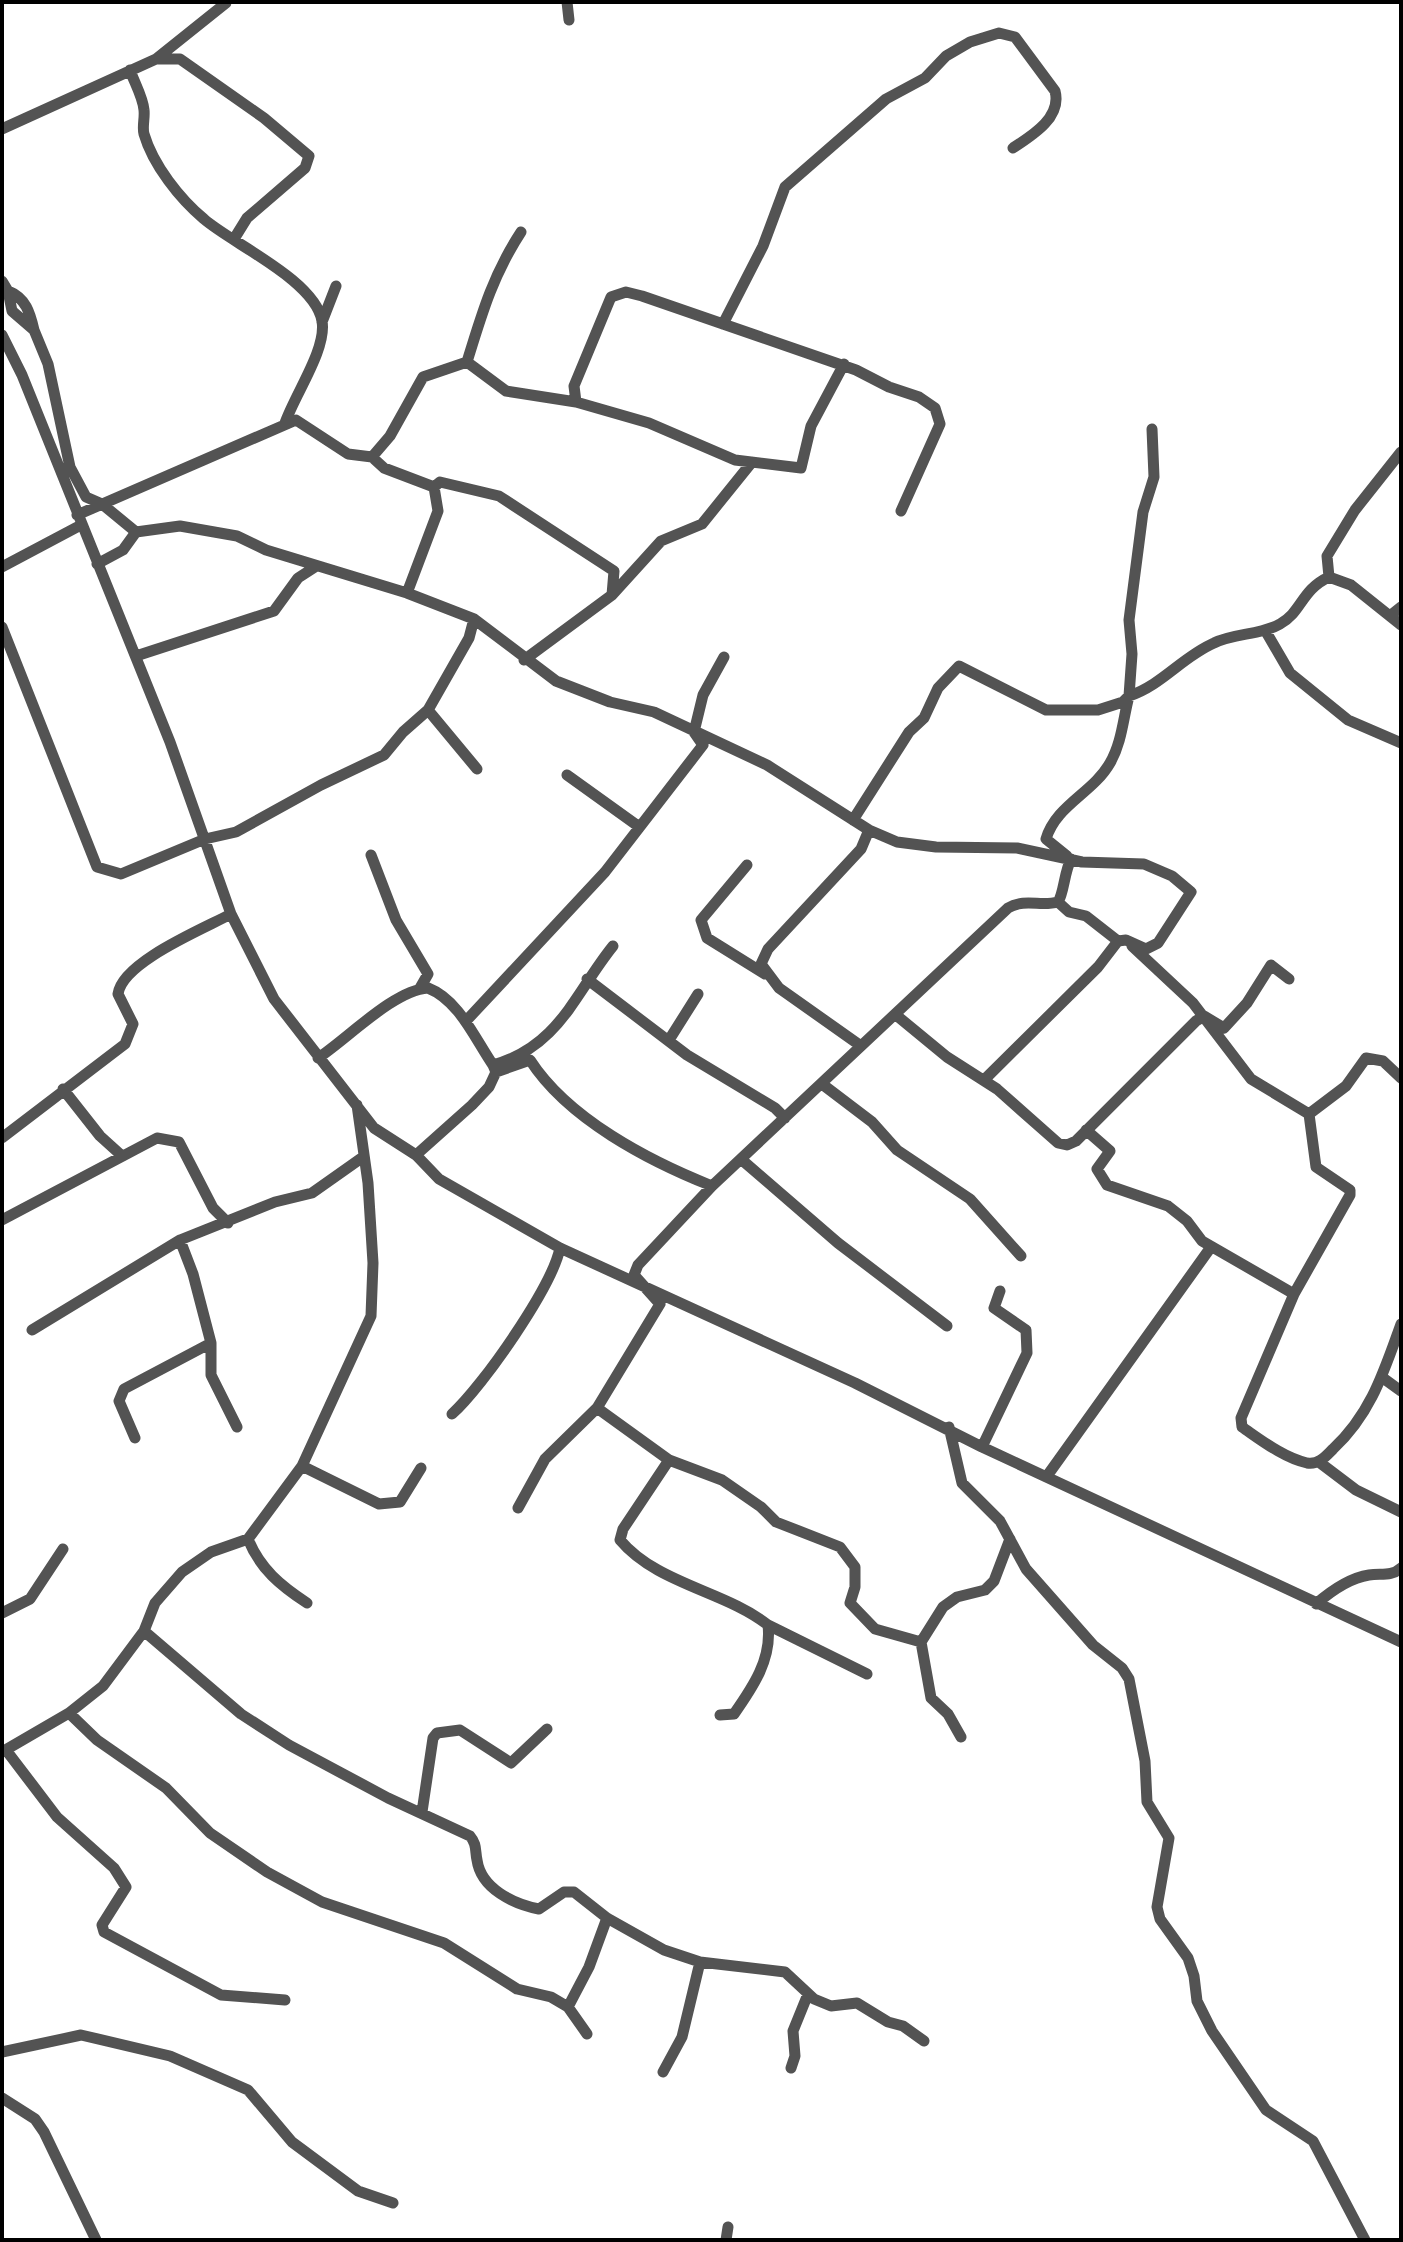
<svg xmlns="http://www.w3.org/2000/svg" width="1403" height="2242" font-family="'Nunito Sans',sans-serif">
<rect width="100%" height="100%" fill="#fff"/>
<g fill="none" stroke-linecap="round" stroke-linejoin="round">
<path stroke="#535353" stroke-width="11" d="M567,2L569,20
M156,59H180L264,118L309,156L305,168L247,218L234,239
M130,70C134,82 143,97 144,110C145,118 142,127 144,134C153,165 180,199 204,219C231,243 315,280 322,321C327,349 295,394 285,423
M2,129L156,59L226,3
M2,281L8,291L12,311L34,330L48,364L70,467L86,497L102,504L136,532L180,526L237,536L266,550L407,593L474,619L556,681L610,702L654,712L767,765L869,830L897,842L936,847L1017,848L1082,862L1144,864L1172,876L1191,892L1158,943L1146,949L1126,940L1118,941L1086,916L1069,912L1058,902
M8,291C26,298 30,313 34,330
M322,322L336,286
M723,324L763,246L785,187L886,99L925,78L946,56L970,42L999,33L1015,37L1055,91C1062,117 1033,135 1013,148
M2,335L22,375L170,742L231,914L274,999L374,1128L416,1155L439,1179L560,1248L855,1383L982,1447L1401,1642
M467,362L506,391L576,402L649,423L735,460L801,468L811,426L844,364
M467,362C482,313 493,275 521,232
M576,402L574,386L611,297L626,292L642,296L856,370L889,387L919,397L935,408L940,424L901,511
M372,457L390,436L423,377L467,362
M434,487L440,482L499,496L614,571L612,595
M77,515L296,420L348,454L372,457L384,468L434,487L438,511L407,593
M97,564L123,550L136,532
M2,567L81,525
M1329,577L1327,556L1355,510L1401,452
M1391,615L1401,607
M2,627L97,867L121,874L205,839L236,832L321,785L384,755L403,732L428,710L469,638L474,619
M1265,630L1290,673L1348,720L1401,743
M136,656L274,611L298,578L315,567
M524,660L612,595L661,541L702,524L752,462
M428,710L477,769
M567,775L638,826
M853,820L909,732L924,718L938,688L959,666L1046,710H1098L1123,702L1129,696L1132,654L1129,620L1143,512L1154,477L1152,429
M371,855L396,920L428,974L420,988
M1067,856L1046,839C1056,805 1093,793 1110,763C1122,742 1123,719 1129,696C1162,685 1182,657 1214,643C1235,633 1261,635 1280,624C1302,612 1301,590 1329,577L1351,585L1401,625
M747,865L701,920L707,938L765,974
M1058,902C1064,893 1064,873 1071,859
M1132,946L1193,1003L1251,1079L1309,1114
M587,979L687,1055L775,1108L785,1118
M896,1015L947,1057L997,1089L1058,1143L1067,1145L1076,1141L1196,1021L1204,1016L1224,1028L1247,1003L1271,965L1289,979
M466,1021L605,872L703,745L694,732L703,695L724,657
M669,1040L698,994
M861,1046L779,988L761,964L768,949L861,849L869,830
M318,1058C347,1039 394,990 428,988C459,1000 475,1039 493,1065
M496,1072L530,1060C568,1119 649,1161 712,1186
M984,1080L1098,967L1118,941
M822,1084L872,1122L897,1150L970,1199L1021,1256
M63,1089L100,1136L121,1155
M1309,1114L1316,1167L1350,1190V1195L1294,1294L1241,1418L1242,1427C1261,1440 1284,1458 1307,1463C1319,1465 1326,1456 1333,1449C1371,1414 1384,1371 1401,1324
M1309,1114L1346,1086L1366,1058L1383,1061L1401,1078
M1086,1130L1110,1151L1097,1169L1107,1185L1168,1206L1187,1221L1202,1241L1294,1294
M2,1138L125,1044L133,1024L118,994C122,962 203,929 231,914
M416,1155L472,1105L489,1087L496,1072L493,1065C559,1047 575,993 613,946
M742,1160L838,1243L947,1326
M2,1220L157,1138L179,1142L213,1208L228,1223
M180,1240L193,1274L211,1343V1375L237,1427
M32,1330L180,1240L275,1202L312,1193L363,1157
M1383,1378L1401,1391
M597,1408L669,1460L722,1480L761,1507L776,1522L840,1547L855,1567V1587L850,1603L875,1629L921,1642
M452,1414C483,1386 552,1287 560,1248
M949,1427L962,1483L1000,1521L1026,1569L1093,1645L1122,1668L1129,1679L1145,1761L1147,1802L1169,1838L1157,1907L1160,1919L1188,1958L1194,1976L1197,2001L1212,2031L1266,2110L1313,2141L1365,2240
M135,1438L119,1401L124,1389L211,1343
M982,1447L1027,1353L1026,1330L994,1308L1000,1291
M669,1460L623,1529L620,1540C657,1584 725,1591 768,1625C772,1659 753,1687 734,1714L720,1715
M1319,1462L1356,1490L1401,1512
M302,1466L379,1504L400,1502L421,1468
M1047,1476L1211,1247
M518,1508L545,1459L597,1408L660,1304L634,1275L638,1265L712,1186L1008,908C1026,898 1040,907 1058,902
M248,1539C260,1569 281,1586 307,1603
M1316,1604C1331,1591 1349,1578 1369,1575C1381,1573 1391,1577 1401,1568
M2,1613L30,1599L63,1549
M768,1625L867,1674
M144,1631L241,1714L289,1745L388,1798L470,1836C477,1844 475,1851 477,1860C481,1889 514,1904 539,1909L564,1892H574L607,1918L664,1950L700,1962L785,1972L814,1999L831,2006L857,2003L888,2022L903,2026L924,2041
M69,1713L97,1740L166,1788L210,1833L267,1872L322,1902L444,1943L517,1989L551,1997L568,2007L587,2034
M961,1737L948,1714L931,1698L921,1642L943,1607L957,1597L985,1590L994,1581L1010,1539
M6,1750L57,1817L114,1868L126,1887L102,1925L104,1932L221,1995L285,2000
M2,1752L69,1713L103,1686L144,1631L155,1603L182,1572L211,1552L248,1539L302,1466L371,1316L373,1263L368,1183L357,1105
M422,1812L433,1738L437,1733L460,1730L511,1763L547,1729
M568,2007L589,1967L607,1918
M2,2052L81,2035L170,2056L248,2090L292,2142L358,2191L393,2203
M791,2068L795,2056L793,2031L808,1994
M663,2072L682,2037L700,1962
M2,2098L35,2119L44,2132L96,2240
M726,2240L728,2227"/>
</g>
<rect width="1403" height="2242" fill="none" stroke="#000000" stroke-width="8"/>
</svg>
